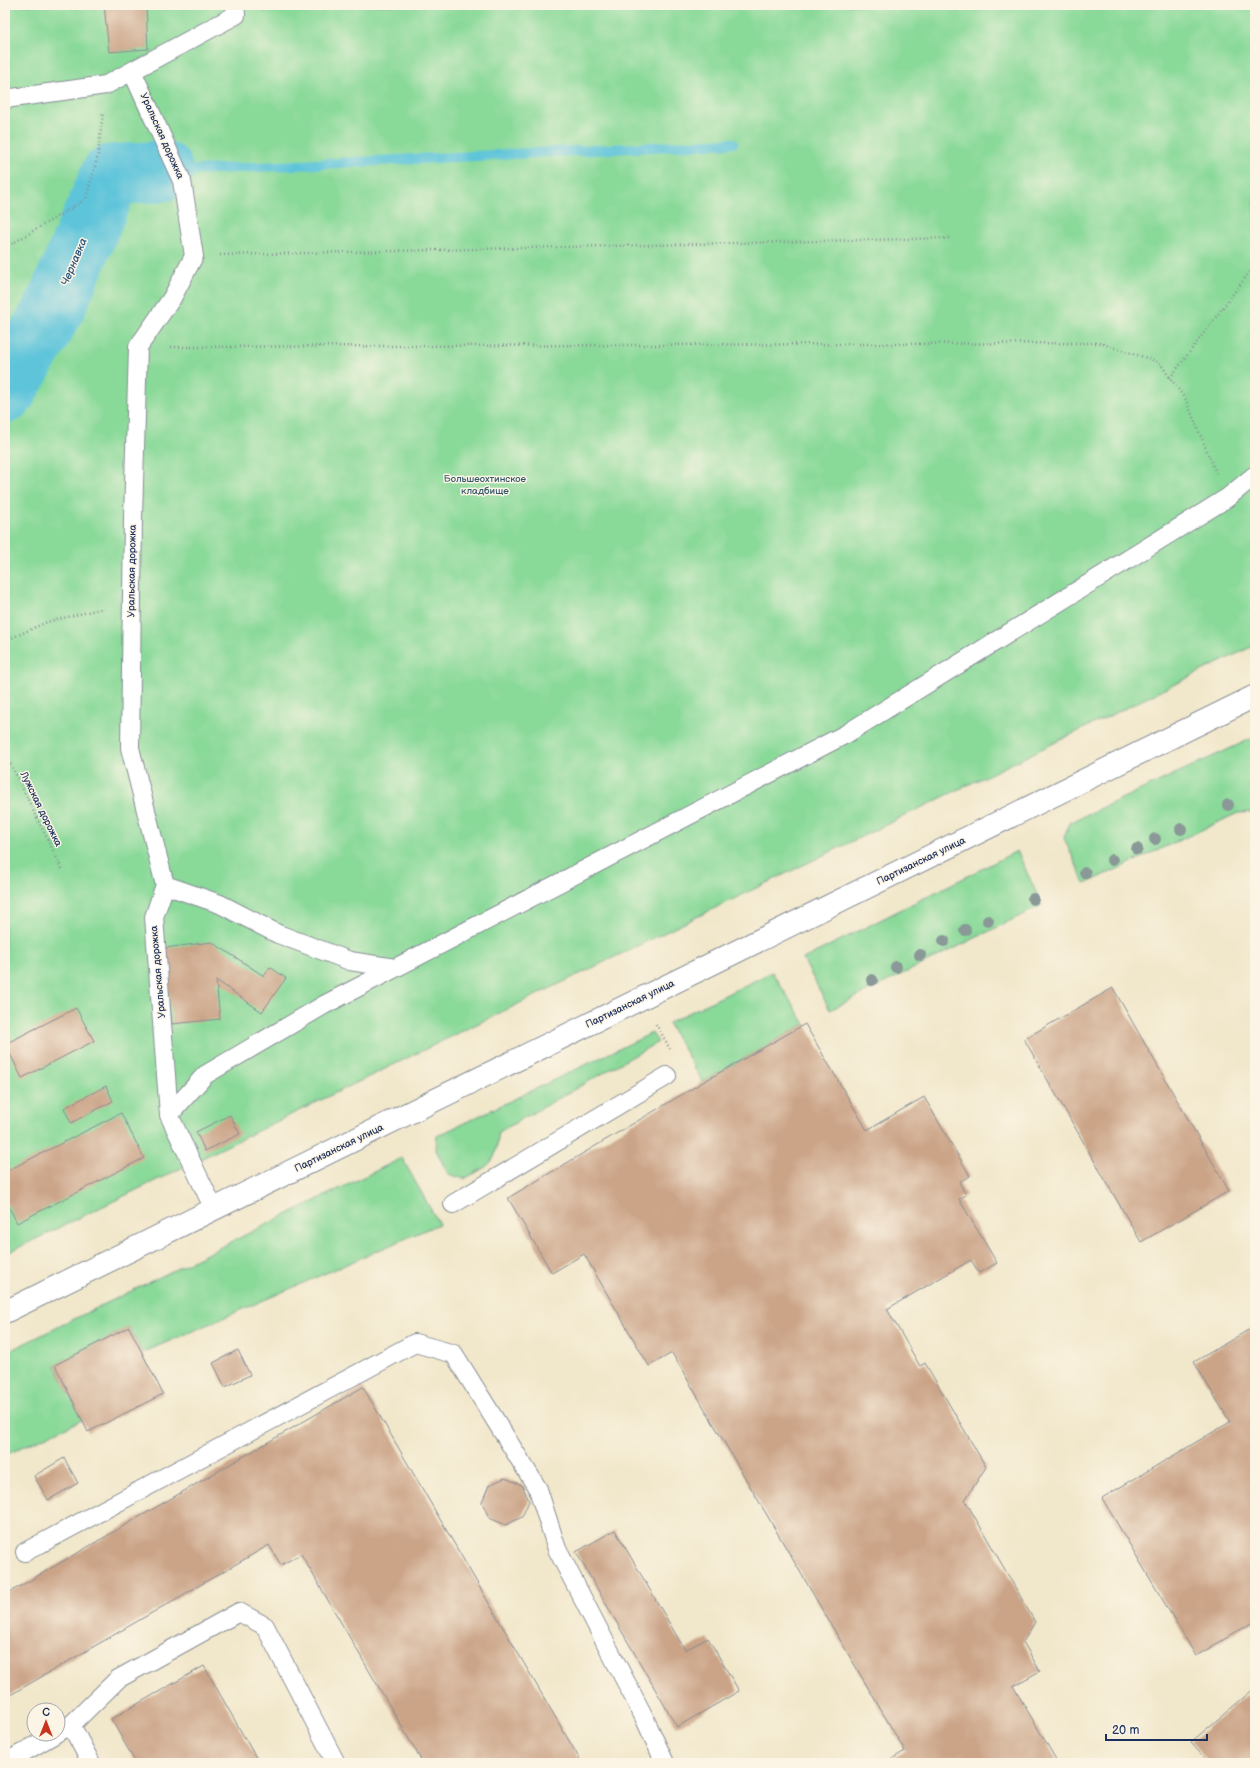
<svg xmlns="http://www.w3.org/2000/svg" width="1260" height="1768" font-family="'Balsamiq Sans',sans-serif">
<rect width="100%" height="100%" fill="#fcf5e5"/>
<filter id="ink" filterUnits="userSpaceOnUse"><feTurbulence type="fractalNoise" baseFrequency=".025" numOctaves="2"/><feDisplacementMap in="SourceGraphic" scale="8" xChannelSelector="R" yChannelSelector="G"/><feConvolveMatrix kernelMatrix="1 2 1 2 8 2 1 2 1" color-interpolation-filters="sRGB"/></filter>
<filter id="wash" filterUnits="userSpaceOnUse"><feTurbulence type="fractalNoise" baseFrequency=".012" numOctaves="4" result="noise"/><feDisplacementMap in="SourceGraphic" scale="16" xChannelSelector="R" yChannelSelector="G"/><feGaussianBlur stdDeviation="0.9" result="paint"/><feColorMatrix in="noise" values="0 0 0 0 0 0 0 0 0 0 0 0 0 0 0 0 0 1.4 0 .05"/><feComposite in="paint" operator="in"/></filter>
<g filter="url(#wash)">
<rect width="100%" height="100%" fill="#f1e7cb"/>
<path fill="#89d999" stroke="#52847c" d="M5,5H1255V645L5,1254Z
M1255,737V812L1238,813L1085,884L1064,838L1069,823Z
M1017,851L1042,905L830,1010L803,959Z
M772,972L805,1024L703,1082L668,1023Z
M652,1033L658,1042L499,1132C494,1166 493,1163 464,1179L448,1174L436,1150L437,1136Z
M402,1158L439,1224L142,1353L129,1327L55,1365L82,1420L5,1455V1353Z"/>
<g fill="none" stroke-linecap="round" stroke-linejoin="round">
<path stroke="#5dc4da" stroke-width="10" d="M196,170L733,143"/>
<path stroke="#5dc4da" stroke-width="61" d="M5,393L55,307L111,175L163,171"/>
</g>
<g id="blocks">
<path fill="#cba488" d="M104,5H146L148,49L109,52Z
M212,942L264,976L270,967L286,978L262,1012L216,980L220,1019L172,1024L164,948Z
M1113,988L1229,1191L1141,1242L1024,1039Z
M76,1008L94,1041L22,1078L5,1044Z
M805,1024L867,1130L924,1097L970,1176L959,1182L966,1195L959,1199L997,1263L979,1273L971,1260L887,1309L920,1366L925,1363L986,1467L965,1500L1035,1622L1023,1642L1040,1671L1013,1686L1058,1763H885L905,1751L672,1353L649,1366L584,1254L552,1273L508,1198L703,1082Z
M106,1086L113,1101L71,1123L64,1108Z
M121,1113L144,1158L17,1223L5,1199V1172Z
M230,1115L240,1134L205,1151L196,1132Z
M1255,1326V1621L1196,1656L1102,1498L1230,1422L1194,1362Z
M129,1327L163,1394L88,1432L55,1365Z
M238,1350L250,1375L225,1387L213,1363Z
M363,1387L582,1763H423L301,1554L281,1565L269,1545L5,1698V1595Z
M64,1458L78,1483L48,1500L34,1476Z
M505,1478L522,1485L529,1501L522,1517L506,1525L489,1518L482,1502L489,1485Z
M615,1530L685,1650L708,1638L739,1691L677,1727L576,1552Z
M204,1666L259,1763H136L111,1719Z
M1255,1688V1763H1210L1191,1742Z"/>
</g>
</g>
<g filter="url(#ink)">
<use href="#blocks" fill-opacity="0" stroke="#868b94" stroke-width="1"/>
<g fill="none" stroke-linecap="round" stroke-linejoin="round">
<defs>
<path id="service" d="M132,71L182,181L194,256L172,298L138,347L133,517L130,748L165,885L154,917L169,1115L214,1209
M5,99L106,85L236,15L235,5
M165,885L220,904L278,934L350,961L395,968
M169,1115L205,1075L324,1005L846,734L1227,498L1255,475
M453,1204L667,1076
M25,1552L415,1343L454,1354L538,1489L557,1549L644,1717L665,1763
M71,1725L91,1763
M58,1732L71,1725L118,1679L239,1612L265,1626L336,1763
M5,1763L55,1734"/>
<path id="tertiary" d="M5,1312L1255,696"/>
</defs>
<use href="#service" stroke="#868b94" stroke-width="20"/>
<use href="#tertiary" stroke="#868b94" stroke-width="24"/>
<path stroke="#868b94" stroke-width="2.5" stroke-dasharray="1 3" stroke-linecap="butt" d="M262,9L282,5
M5,248L86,199L98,155L103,112
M220,255L951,238
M171,347L1100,343L1159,362L1186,400L1216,473
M1170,378L1255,265
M5,641L47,622L104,608
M5,753L63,871
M656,1024L670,1049"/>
<use href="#service" stroke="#fff" stroke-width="18"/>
<use href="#tertiary" stroke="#fff" stroke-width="22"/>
</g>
<g fill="#8a9997">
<circle cx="1228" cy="805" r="6"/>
<circle cx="1181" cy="829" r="6"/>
<circle cx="1155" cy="839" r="6"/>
<circle cx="1137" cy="849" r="6"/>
<circle cx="1112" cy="860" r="6"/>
<circle cx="1085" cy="873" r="6"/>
<circle cx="1033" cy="899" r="6"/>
<circle cx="988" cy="921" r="6"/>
<circle cx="965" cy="930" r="6"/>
<circle cx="944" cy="941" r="6"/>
<circle cx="920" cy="955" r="6"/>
<circle cx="896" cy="967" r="6"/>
<circle cx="872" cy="980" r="6"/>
</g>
</g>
<g text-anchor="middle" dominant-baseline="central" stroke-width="3" stroke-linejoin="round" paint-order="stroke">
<g font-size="10" fill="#1b2f5e" stroke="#fcf5e5">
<text transform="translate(162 136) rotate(66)">Уральская дорожка</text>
<text transform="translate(132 571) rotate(-89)">Уральская дорожка</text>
<text transform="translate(41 809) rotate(64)">Лужская дорожка</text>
<text transform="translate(921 861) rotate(-26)">Партизанская улица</text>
<text transform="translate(158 972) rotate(-95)">Уральская дорожка</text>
<text transform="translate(630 1004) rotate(-26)">Партизанская улица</text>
<text transform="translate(339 1148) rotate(-26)">Партизанская улица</text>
</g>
<g font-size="10" fill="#365a6d" stroke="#fcf5e5">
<text x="485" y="479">Большеохтинское<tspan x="485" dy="12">кладбище</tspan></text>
</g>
<g font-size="11" font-style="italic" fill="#2c547d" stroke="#fcf5e5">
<text transform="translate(74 262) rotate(-67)">Чернавка</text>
</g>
</g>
<rect width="1260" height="1768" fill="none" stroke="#fcf5e5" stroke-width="20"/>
<g transform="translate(46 1722)"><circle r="19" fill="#fcf5e5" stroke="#a2a6af"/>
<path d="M0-3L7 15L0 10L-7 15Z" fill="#c8321e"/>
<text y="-6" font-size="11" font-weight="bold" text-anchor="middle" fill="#1b2f5e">С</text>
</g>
<path d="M1106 1734v6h101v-6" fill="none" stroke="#1b2f5e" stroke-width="2"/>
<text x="1112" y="1734" font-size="12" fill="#1b2f5e" stroke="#fcf5e5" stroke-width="3" paint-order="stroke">20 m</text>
</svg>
